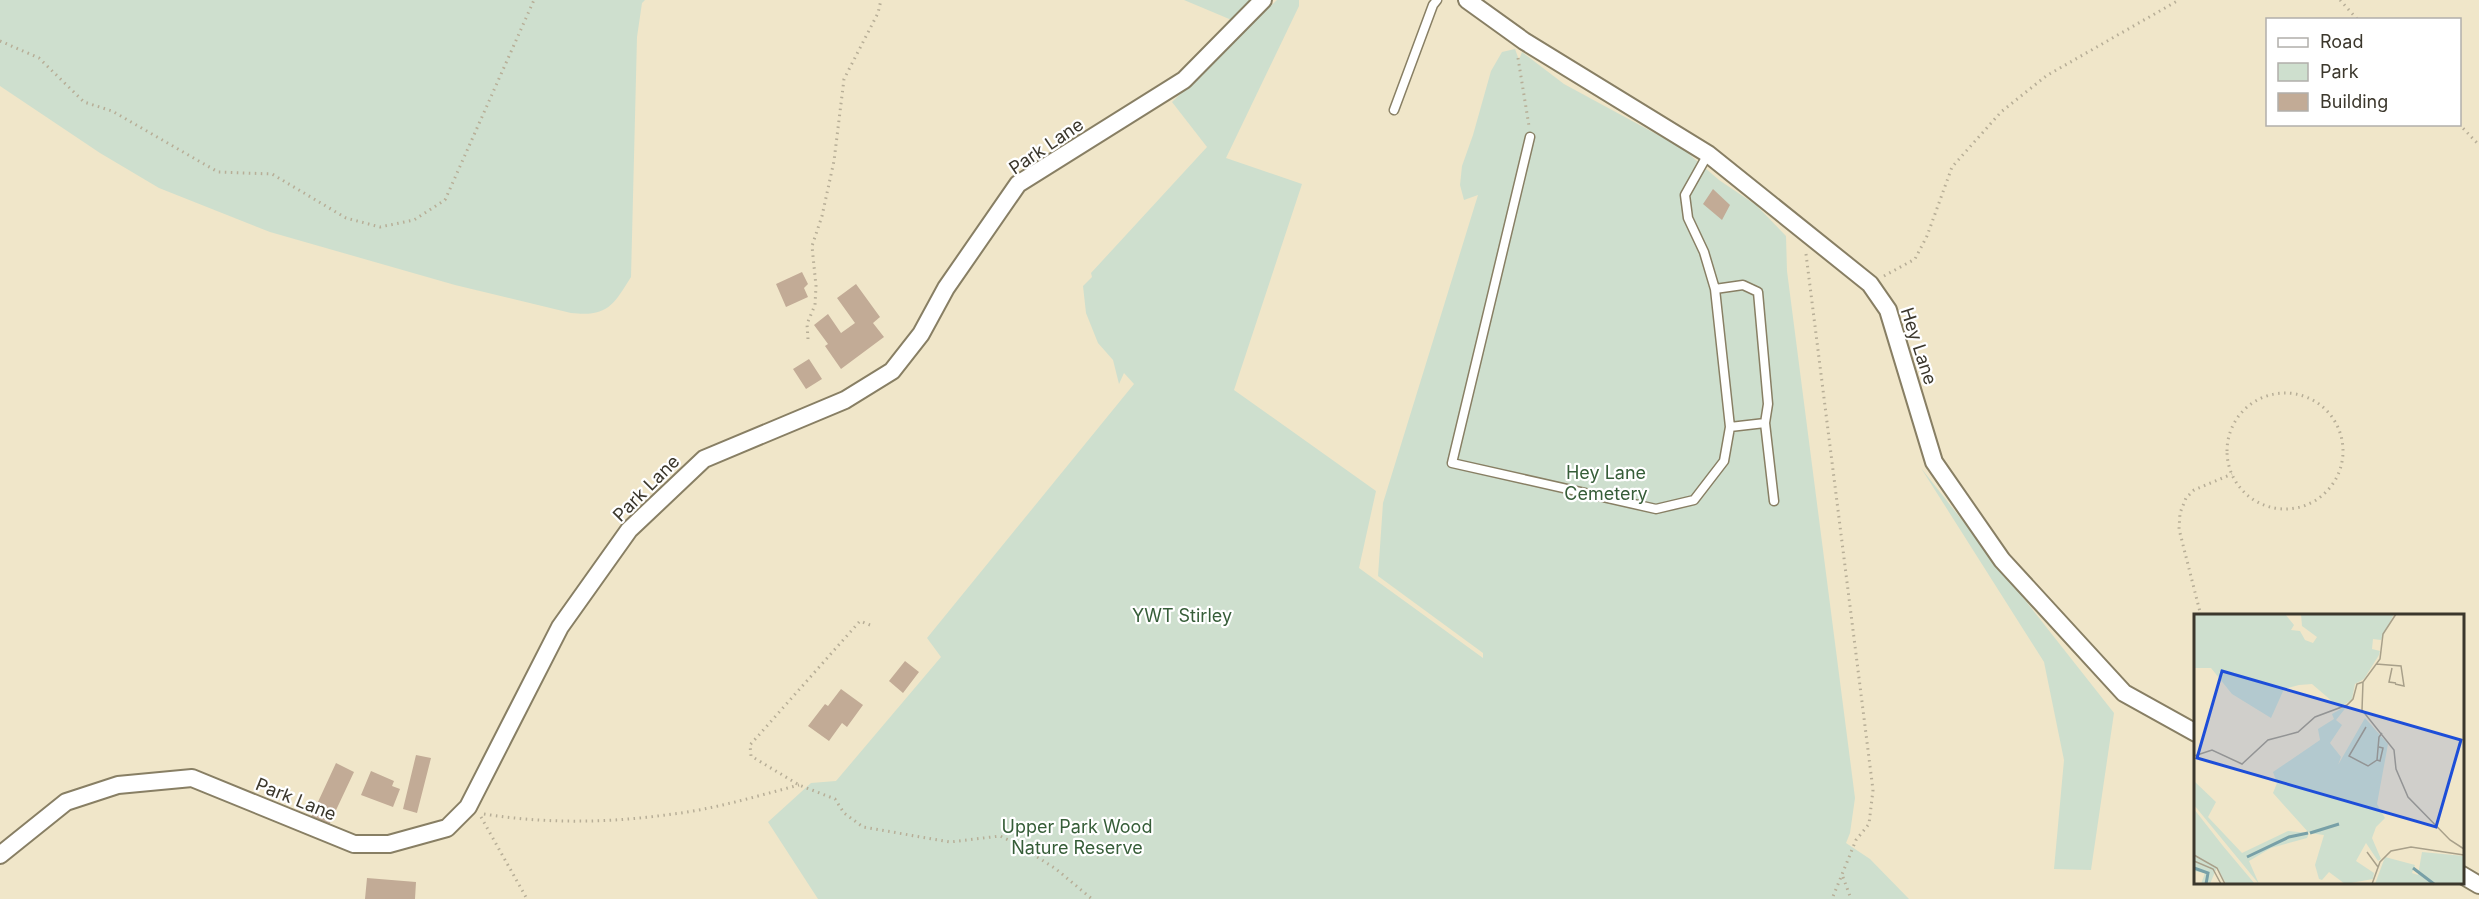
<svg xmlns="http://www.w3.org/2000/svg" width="2479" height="899" font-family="Inter,sans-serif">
<rect width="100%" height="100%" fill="#f0e6c9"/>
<path fill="#cedfce" d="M0,0H645L642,3L637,37L631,277C613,306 607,317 571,313L455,285L270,232L159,188L100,153L0,86Z
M1184,0H1256L1234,21Z
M1277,0H1299V6L1226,158L1302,184L1234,390L1376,491L1359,568L1483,658V653L1378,576L1383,503L1478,195L1464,200L1460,185L1462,166L1473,135L1491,71L1502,52L1515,49L1519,60L1522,52L1564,84L1682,148L1719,180L1756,205L1786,236L1787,271L1855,798L1850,833L1846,843L1870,859L1909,899H818L768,822L811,783L836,781L941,657L927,638L1134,384L1124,373L1119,384L1113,360L1098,343L1086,313L1083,286L1092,277L1091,273L1207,147L1172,102Z
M1921,468L2114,713L2091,870L2054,869L2064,760L2044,662Z"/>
<path fill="#c2ab96" d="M1713,189L1730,205L1722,220L1703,204Z
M802,272L808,284L804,288L808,297L786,307L776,284Z
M856,284L880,317L873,323L884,337L841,369L825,346L828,344L814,325L828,314L841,333L855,323L837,298Z
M809,359L822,379L806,389L793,369Z
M905,661L919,672L903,693L889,681Z
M841,689L863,705L847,727L842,723L829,741L808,726L825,704L828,706Z
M416,755L431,758L417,813L403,809Z
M336,763L354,772L329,825L311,817Z
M371,771L394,781L392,786L400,789L393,807L361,795Z
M367,878L416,882L415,899H365Z"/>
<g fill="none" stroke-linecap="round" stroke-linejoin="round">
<defs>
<path id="service" d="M1394,110L1433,5L1437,0
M1530,137L1452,463L1656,509L1694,500L1724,461L1730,427
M1708,154L1685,195L1688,218L1704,252L1715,289L1730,427L1765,423L1768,404L1758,292L1743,285L1715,289
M1765,423L1774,501"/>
<path id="minor" d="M1467,0L1524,41L1708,154L1870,284L1888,310L1934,462L2002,560L2124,693L2196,733
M0,855L66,802L118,785L192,778L354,844H389L447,828L468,807L560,627L629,530L704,459L845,400L892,371L921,334L946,288L1018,184L1184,80L1263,0
M2462,875L2479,885"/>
</defs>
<use href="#service" stroke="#887f64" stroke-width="11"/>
<use href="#minor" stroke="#887f64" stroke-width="20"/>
<path stroke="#b7ae97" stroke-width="3" stroke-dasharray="1.5 4.5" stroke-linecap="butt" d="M2340,0L2358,20
M0,41L39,58L84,102L112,111L218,172L272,174L346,218L380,227L414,220L445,200L534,0
M1518,58L1529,126
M2459,124L2479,145
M1806,254L1873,790L1869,824L1856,840L1832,899
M1884,276L1915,259L1927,236L1952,167L2001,112L2046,76L2179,0
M808,339L807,324L815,305L816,286L812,246L822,216L834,161L844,79L878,13L881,0
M2227 451a58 58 0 1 1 116 0a58 58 0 1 1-116 0Z
M2201,616L2179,529L2180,513L2186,498L2194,490L2232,474
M870,625L860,621L750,745L751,756L799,785L835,799L844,813L863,827L950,842L1000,836L1017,844L1056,869L1092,899
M484,814C546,824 610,823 673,814C715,809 757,796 799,785
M481,817L527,899
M1843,877L1851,899"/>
<use href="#service" stroke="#fff" stroke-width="8"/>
<use href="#minor" stroke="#fff" stroke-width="16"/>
</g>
<g text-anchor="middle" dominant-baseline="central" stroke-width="4.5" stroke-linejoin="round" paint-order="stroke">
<g font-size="18" fill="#3b372c" stroke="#fff">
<text transform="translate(1046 146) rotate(-34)">Park Lane</text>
<text transform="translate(1919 346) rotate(72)">Hey Lane</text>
<text transform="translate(646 488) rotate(-45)">Park Lane</text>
<text transform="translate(296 799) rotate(22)">Park Lane</text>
</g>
<g font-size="18" fill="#365d38" stroke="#fff">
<text x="1606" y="472">Hey Lane<tspan x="1606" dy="21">Cemetery</tspan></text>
<text x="1182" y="615">YWT Stirley</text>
<text x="1077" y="826">Upper Park Wood<tspan x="1077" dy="21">Nature Reserve</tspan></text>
</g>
</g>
<g transform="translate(2194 614)">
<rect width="270" height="270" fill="#f0e6c9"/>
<path d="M0,0H91L100,11L97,16L106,17L111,26L119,29L123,23L108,12L107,0H200L187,26L179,25L178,35L186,37L185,41L170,65L161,70L158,85L146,94L118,70L105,71L90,75L77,104L38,80L17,54H0ZM154,91L142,106L148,111L136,129L147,143L144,151L171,104L194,130L183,190L191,204L182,213L178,224L187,245L184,247L172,229L162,247L180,259L179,265L151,270L135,258L128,266L125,265L121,251L130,221L115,219L113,224L77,234L55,247L65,270L0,191V167L22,188L14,203L48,239L94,217L115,219L79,179L83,169L79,158L126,126L124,115L140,105L138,100ZM0,195L29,232L61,270H32L23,253L16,270H7L11,259L0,257ZM228,238L270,242V270H181L191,243L221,251L218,259L224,261Z" fill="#cedfce"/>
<path fill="none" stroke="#78a0a7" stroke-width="3" d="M116,219L145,210M53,243L95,223L114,219M0,254L14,259L12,270M219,254L240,270"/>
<path fill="none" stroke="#a8a08a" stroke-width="1.5" d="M202,0L189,20L186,45L169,68L168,96L200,136L202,155L214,183L256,226L270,235M182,50L207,52L210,72L201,70M198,54L195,68L202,69M172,113L155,142L174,152L183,146M185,133L189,134L186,147L183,146L185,123L188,119M0,142L18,136L48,150L74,126L104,118L121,103L153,91L159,85L163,70L169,68M173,238L184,253M0,241L23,254L31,270M0,247L19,255L27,270M178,270L186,248L197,237L217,233L270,241"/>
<path fill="#1d4ed8" fill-opacity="0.15" stroke="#1d4ed8" stroke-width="3" d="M28,57L267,126L242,213L3,144Z"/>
<rect width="270" height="270" fill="none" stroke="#3b372c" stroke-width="3"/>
</g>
<rect x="2266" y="18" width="195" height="108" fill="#ffffff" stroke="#b1afab" stroke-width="1.5"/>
<rect x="2278" y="38" width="30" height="9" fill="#ffffff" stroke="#b1afab" stroke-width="1.5"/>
<text x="2320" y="48" font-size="18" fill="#3b372c">Road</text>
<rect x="2278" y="63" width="30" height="18" fill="#cedfce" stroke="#b1afab" stroke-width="1.5"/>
<text x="2320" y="78" font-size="18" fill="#3b372c">Park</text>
<rect x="2278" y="93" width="30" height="18" fill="#c2ab96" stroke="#b1afab" stroke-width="1.5"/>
<text x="2320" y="108" font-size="18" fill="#3b372c">Building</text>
</svg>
